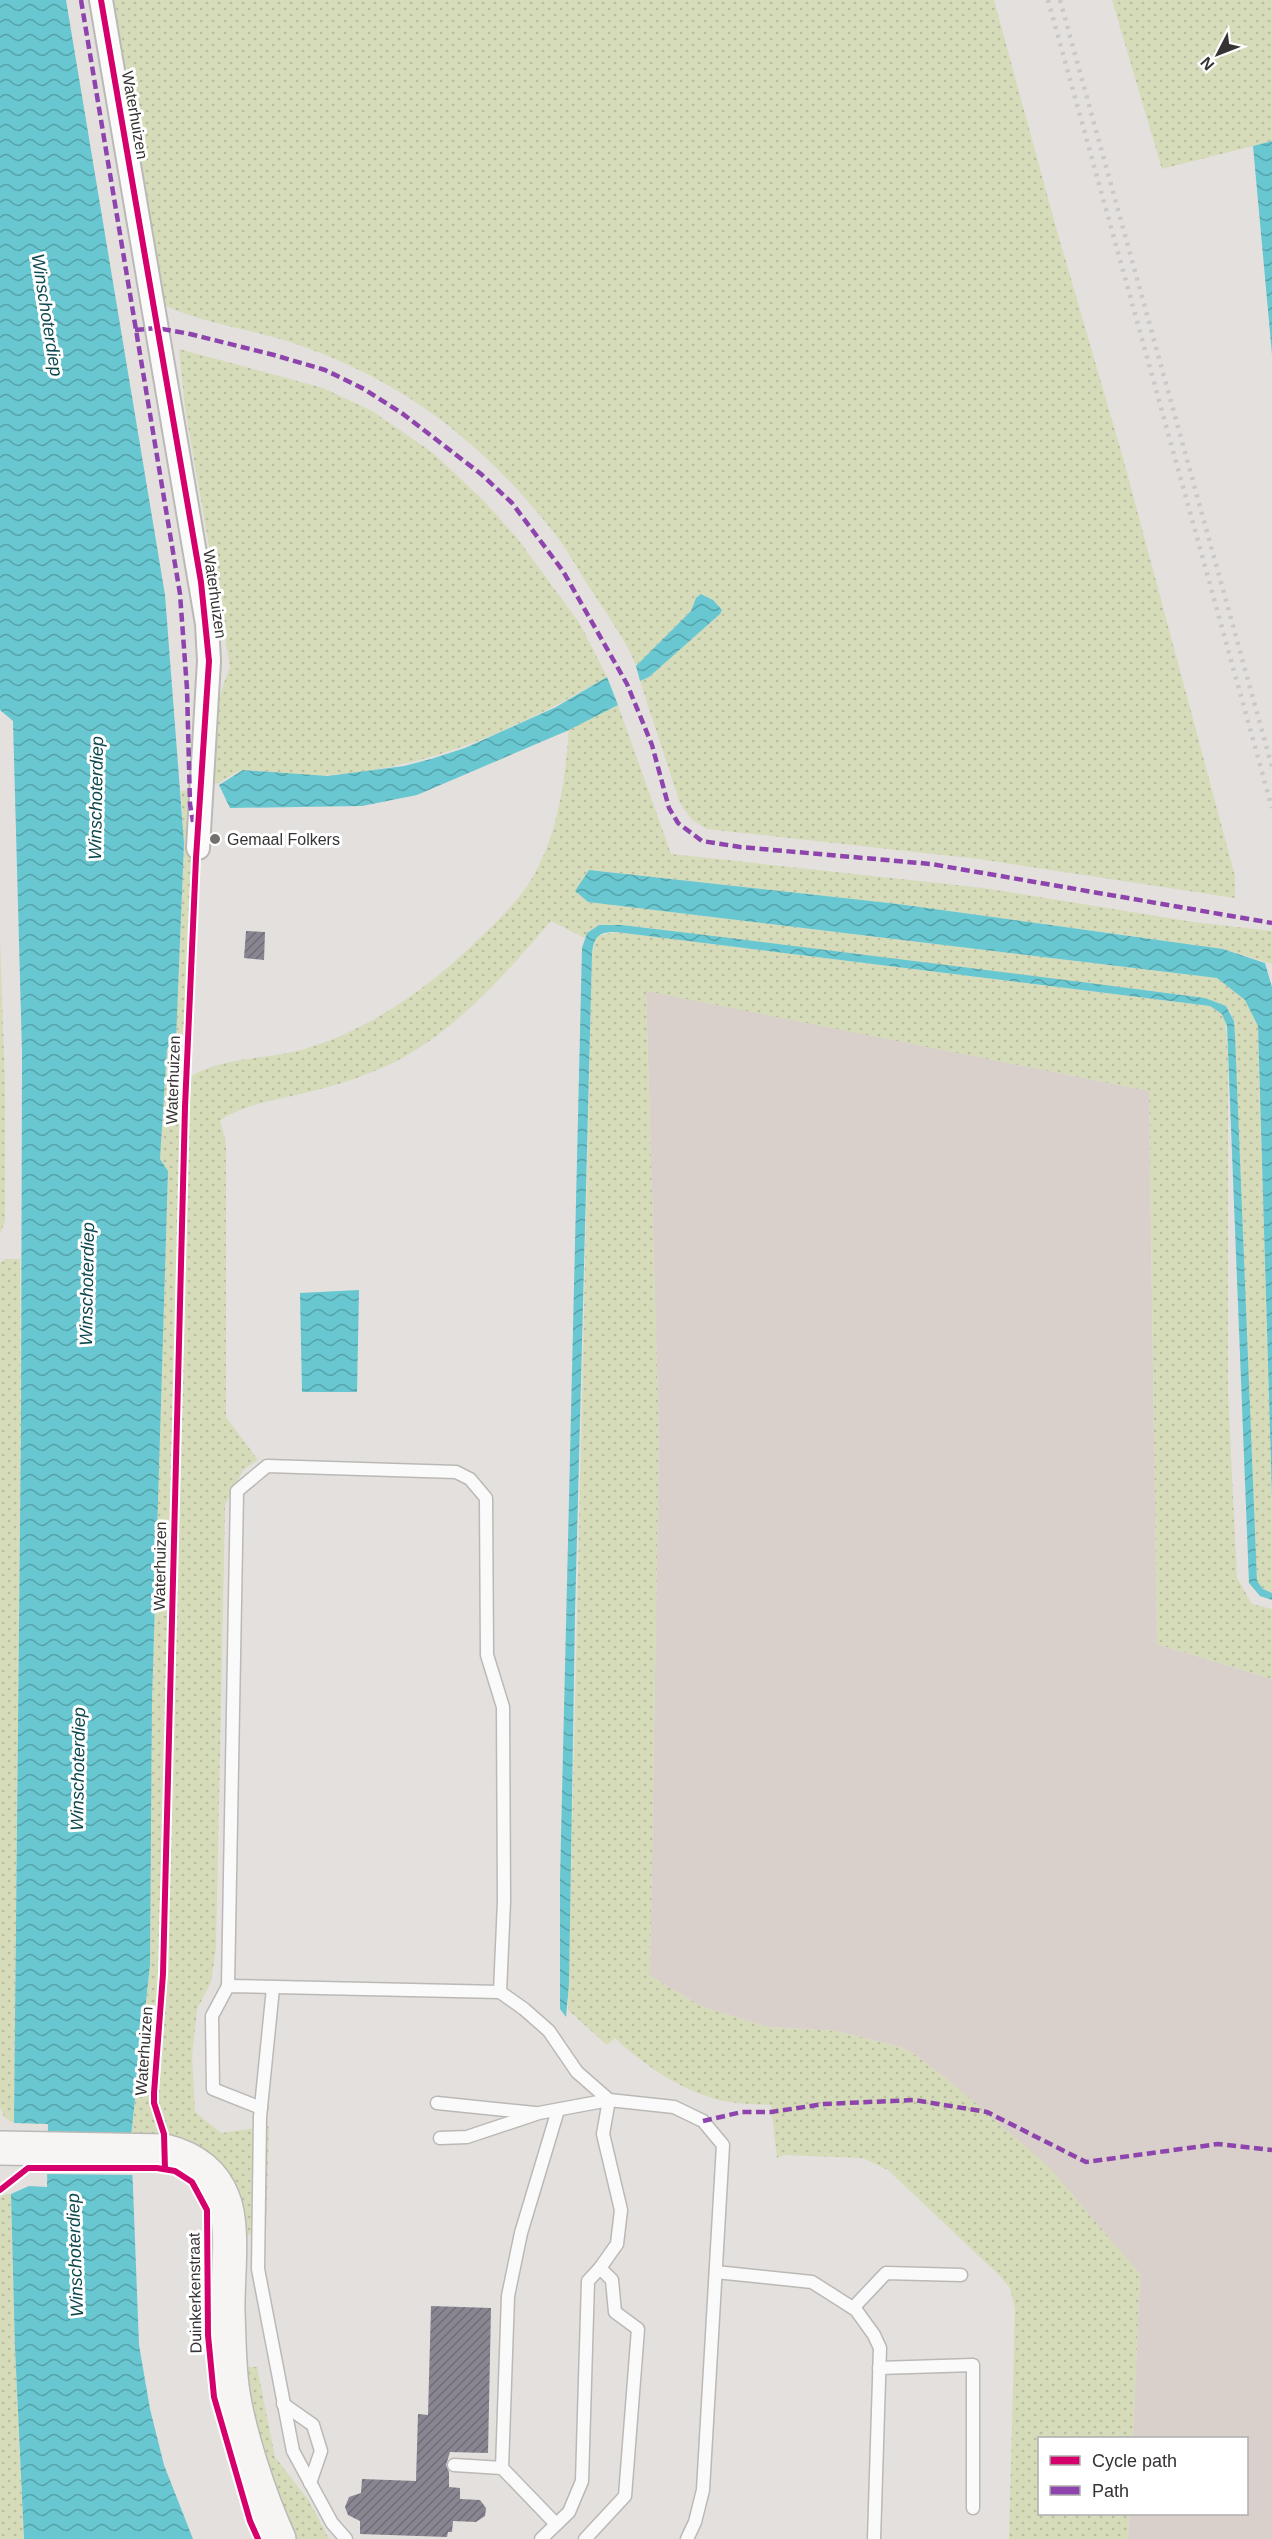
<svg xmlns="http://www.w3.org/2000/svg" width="1272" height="2539" font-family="Arial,sans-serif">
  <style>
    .built { fill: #d9d0cb }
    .grass { fill: url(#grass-dots) }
    .water { fill: url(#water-waves) }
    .pier { fill: #e3e0dd }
    .building { fill: url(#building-hatch) }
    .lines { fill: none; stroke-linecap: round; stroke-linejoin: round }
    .service-casing { stroke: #bbb9b6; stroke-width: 15 }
    .minor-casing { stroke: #bbb9b6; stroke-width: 26 }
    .secondary-casing { stroke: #bbb9b6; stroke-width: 36 }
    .service { stroke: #fbfafa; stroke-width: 12 }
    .minor { stroke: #fbfafa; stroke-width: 22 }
    .secondary { stroke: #f7f4f4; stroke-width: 33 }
    .rail { stroke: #cac9c9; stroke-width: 4.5; stroke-dasharray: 3 6; stroke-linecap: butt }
    .quiet { stroke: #8e44ad; stroke-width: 4.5; stroke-dasharray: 9 4.5; stroke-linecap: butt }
    .cycleway-casing { stroke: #fff; stroke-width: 10 }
    .cycleway { stroke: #d6006c; stroke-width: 6 }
    .poi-dot { fill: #73706e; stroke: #fff; stroke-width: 2 }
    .labels { text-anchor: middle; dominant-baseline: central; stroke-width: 6; stroke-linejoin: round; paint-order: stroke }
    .street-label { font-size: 16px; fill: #363332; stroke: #fff }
    .poi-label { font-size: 16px; fill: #363332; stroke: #fff; text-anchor: start }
    .water-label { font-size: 18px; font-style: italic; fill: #0e484f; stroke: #fff }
  </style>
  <defs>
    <pattern id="grass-dots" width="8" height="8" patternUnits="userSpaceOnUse" patternTransform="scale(1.5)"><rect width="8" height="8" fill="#d6dcba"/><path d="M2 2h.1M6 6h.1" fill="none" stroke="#b8bda0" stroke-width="1.8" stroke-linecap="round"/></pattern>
    <pattern id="water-waves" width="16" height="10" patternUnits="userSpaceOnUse" patternTransform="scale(1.5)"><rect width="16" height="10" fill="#68c7d0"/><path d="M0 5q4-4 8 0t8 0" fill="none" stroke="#56a2a9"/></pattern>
    <pattern id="building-hatch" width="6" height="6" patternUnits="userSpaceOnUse" patternTransform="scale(1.5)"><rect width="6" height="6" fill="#898591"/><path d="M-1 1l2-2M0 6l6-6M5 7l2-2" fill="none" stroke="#716d77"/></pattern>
  </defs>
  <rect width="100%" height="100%" fill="#e3e0dd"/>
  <path class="built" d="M646 990 1149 1091 1157 1644 1272 1679V2539H1128L1129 2514H1246V2438H1133L1140 2274 952 2083 914 2054 900 2047 836 2031 768 2027 703 2007 650 1976 659 1436Z"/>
  <g class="grass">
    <path d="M114 0H994L1055 224 1123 458 1235 876V898L979 859 707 829 692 820 680 803 640 681 649 677 720 614 722 610 703 594 696 598 691 611 636 666C629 644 603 609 590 588 578 570 568 551 555 534 483 442 402 379 290 342 248 328 204 324 164 305Z"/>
    <path d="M1112 0H1272V141L1162 169Z"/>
    <path d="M179 349 323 388 372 411 433 453 483 500 517 538 580 624 607 677C521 727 432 768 330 775 308 777 284 773 262 771 257 771 249 769 244 770 232 772 223 784 207 786 211 745 214 705 230 667L185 408Z"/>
    <path d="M618 705 671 854 984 888 1193 922 1272 931V964L1223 949 898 904 589 870 576 891 588 902 1217 978 1245 1000 1258 1026 1272 1498V1593L1263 1589 1257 1581 1234 1021 1230 1011 1205 998 622 925C608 925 591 923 585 938L551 921C501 979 445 1044 372 1072 355 1079 337 1085 320 1089 286 1099 250 1101 220 1120L226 1143V1417L258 1460 243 1470 225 1505 216 1948 211 1982 197 2009 192 2057 195 2112 221 2133 269 2126 266 2230 244 2236C240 2218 238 2198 231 2181 214 2137 170 2137 131 2136L150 1965 152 1701 168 1171 160 1159 167 1048 176 1039 184 843 181 791 194 789 189 1031 174 1072 176 1087C216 1054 259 1062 305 1049 374 1028 434 984 484 934 505 914 525 894 538 867 560 824 565 777 569 730Z"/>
    <path d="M616 932 1210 1006 1222 1014 1225 1018 1228 1056V1394L1237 1578 1252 1604 1272 1609V1679L1157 1644 1149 1091 646 991 659 1436 650 1976 703 2007 768 2027 836 2031 899 2047 914 2054 952 2083 1047 2165 1140 2274 1133 2438H1040V2514H1129L1128 2539H1009L1015 2309 1010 2288 999 2275 888 2170 863 2158 783 2155 777 2158 771 2105C757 2104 742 2104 729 2102 686 2094 646 2067 615 2038L607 2045 568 2010 592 956 596 936Z"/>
    <path d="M0 937 5 1086V1221L0 1234Z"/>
    <path d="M5 1259H20L21 1427 14 2123 4 2117 0 2107V1263Z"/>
    <path d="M6 2194H11L15 2348 24 2539H0V2197Z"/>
    <path d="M246 2367H257L275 2457 309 2501 329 2539H296C273 2483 254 2427 246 2367Z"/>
  </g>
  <g class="water">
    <path d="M0 0H66L165 595 184 843 176 1040 167 1049 160 1159 168 1171 152 1701 150 1965 131 2136 139 2345 150 2409 164 2465 193 2539H24L15 2348 11 2194 29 2186 47 2187 48 2124 14 2123 21 1427 22 1053 13 721 0 710Z"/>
    <path d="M1272 141V354L1253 146Z"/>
    <path d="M701 594 713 600 722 610 720 614 649 677 640 681 636 666 691 611 696 598Z"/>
    <path d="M607 677 618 705 569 730 417 795 362 806 230 808 219 785 243 770 328 776 404 766 431 759 465 748 556 707Z"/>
    <path d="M589 870 898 904 1223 949 1265 963 1272 987V1498L1258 1026 1245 1000 1217 978 588 902 575 891Z"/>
    <path d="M599 925H622L738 939 1097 984 1205 998 1226 1006 1234 1021 1235 1036 1257 1581 1263 1589 1272 1593V1600L1260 1596 1249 1583 1227 1026 1222 1014 1210 1006 616 932C597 931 593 939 592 956L575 1613 569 1984 566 2017 560 2009V1880L582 948 587 933Z"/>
    <path d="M359 1290 357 1392H302L300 1293Z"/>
  </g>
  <path class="pier" d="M47 2136 134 2137 135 2175 47 2174Z"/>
  <g class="building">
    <path d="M246 931 265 932 264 960 244 958Z"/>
    <path d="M431 2306 491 2308 488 2453 450 2452 446 2465 449 2472V2487L460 2488V2499L480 2500 486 2508 485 2516 476 2522 453 2521 452 2532H448L447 2537 360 2534V2521L348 2515 345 2507 349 2497 361 2493 362 2479 416 2481 418 2414 428 2415Z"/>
  </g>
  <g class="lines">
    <defs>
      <g id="service">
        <path d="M228 1986 237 1491 267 1466 456 1472 470 1479 486 1498 487 1655 503 1707 504 1901 500 1992"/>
        <path d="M273 1988 260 2117 258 2269 293 2451 332 2523 346 2539"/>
        <path d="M437 2103 535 2113"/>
        <path d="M261 2108 213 2089 212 2016 228 1986 500 1992 524 2009 549 2031 577 2072 609 2100 603 2134 621 2210 617 2244 600 2268"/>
        <path d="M440 2138 467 2137 539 2113 609 2100 674 2107 703 2121 723 2145 703 2490 695 2522 687 2539"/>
        <path d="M716 2272 812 2282 856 2310 874 2335 880 2348 874 2539"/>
        <path d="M853 2308 886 2273 961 2275"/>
        <path d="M879 2368 973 2365V2508"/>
        <path d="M283 2404 313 2425 321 2451 310 2483"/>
        <path d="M454 2465 502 2468 556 2524"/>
        <path d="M502 2468 508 2296 521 2233 558 2110"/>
        <path d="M541 2539 569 2512 582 2481 588 2281 600 2268 612 2280 615 2312 638 2329 625 2496 585 2539"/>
      </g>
      <path id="minor" d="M101 0 207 624 209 661 198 848"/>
      <path id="secondary" d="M0 2148 165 2151C192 2158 213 2172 223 2198 235 2226 227 2281 228 2312 229 2336 229 2362 232 2386 238 2431 260 2497 279 2539"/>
    </defs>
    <use href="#service" class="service-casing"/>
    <use href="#minor" class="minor-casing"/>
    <use href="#secondary" class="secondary-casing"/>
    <use href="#service" class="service"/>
    <use href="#minor" class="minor"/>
    <use href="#secondary" class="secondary"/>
    <g class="rail">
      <path d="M1048 0 1272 808"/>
      <path d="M1060 0 1272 767"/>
    </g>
    <g class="quiet">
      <path d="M81 0 180 594 187 689 190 804 193 822"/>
      <path d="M135 330 157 328 190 334 274 355 325 370 364 389 403 414 481 474 512 503 563 571 627 684 652 745 669 808 678 823 702 841 740 847 931 864 1272 923"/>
      <path d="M703 2121 742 2112H771L824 2104 914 2100 987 2112 1086 2162 1218 2144 1272 2150"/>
    </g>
    <defs>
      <g id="cycleway">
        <path d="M101 0 201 582 209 661 196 858 185 1107 163 1974 154 2093V2103L164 2134 165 2169"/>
        <path d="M0 2190 28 2168H157L175 2171 192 2182 207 2210 208 2335 214 2397 250 2521 258 2539"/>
      </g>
    </defs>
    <use href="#cycleway" class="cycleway-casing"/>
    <use href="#cycleway" class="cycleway"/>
  </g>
  <circle class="poi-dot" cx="215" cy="839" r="6"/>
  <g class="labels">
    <g class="street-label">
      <text transform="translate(135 115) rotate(80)">Waterhuizen</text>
      <text transform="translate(215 594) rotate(82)">Waterhuizen</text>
      <text transform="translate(173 1080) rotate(-88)">Waterhuizen</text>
      <text transform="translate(160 1566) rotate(-89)">Waterhuizen</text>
      <text transform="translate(144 2051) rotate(-86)">Waterhuizen</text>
      <text transform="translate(195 2293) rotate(-91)">Duinkerkenstraat</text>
    </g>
    <g class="poi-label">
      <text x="227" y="839">Gemaal Folkers</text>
    </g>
    <g class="water-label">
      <text transform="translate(47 315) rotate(81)">Winschoterdiep</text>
      <text transform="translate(96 798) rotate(-89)">Winschoterdiep</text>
      <text transform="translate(87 1284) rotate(-89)">Winschoterdiep</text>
      <text transform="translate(78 1769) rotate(-89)">Winschoterdiep</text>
      <text transform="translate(75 2255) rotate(-92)">Winschoterdiep</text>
    </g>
  </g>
  <rect x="1038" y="2437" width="210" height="78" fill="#ffffff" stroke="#afadad" stroke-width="1.5"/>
  <rect x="1050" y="2456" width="30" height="9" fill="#d6006c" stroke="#afadad" stroke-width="1.5"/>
  <text x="1092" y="2467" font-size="18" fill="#363332">Cycle path</text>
  <rect x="1050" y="2486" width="30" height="9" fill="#8e44ad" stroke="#afadad" stroke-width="1.5"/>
  <text x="1092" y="2497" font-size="18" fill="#363332">Path</text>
  <g transform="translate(1218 54) rotate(228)" stroke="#ffffff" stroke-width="4.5" paint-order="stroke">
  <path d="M0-4.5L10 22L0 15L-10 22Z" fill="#363332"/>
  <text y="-9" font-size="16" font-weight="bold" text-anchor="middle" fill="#363332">N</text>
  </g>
</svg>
